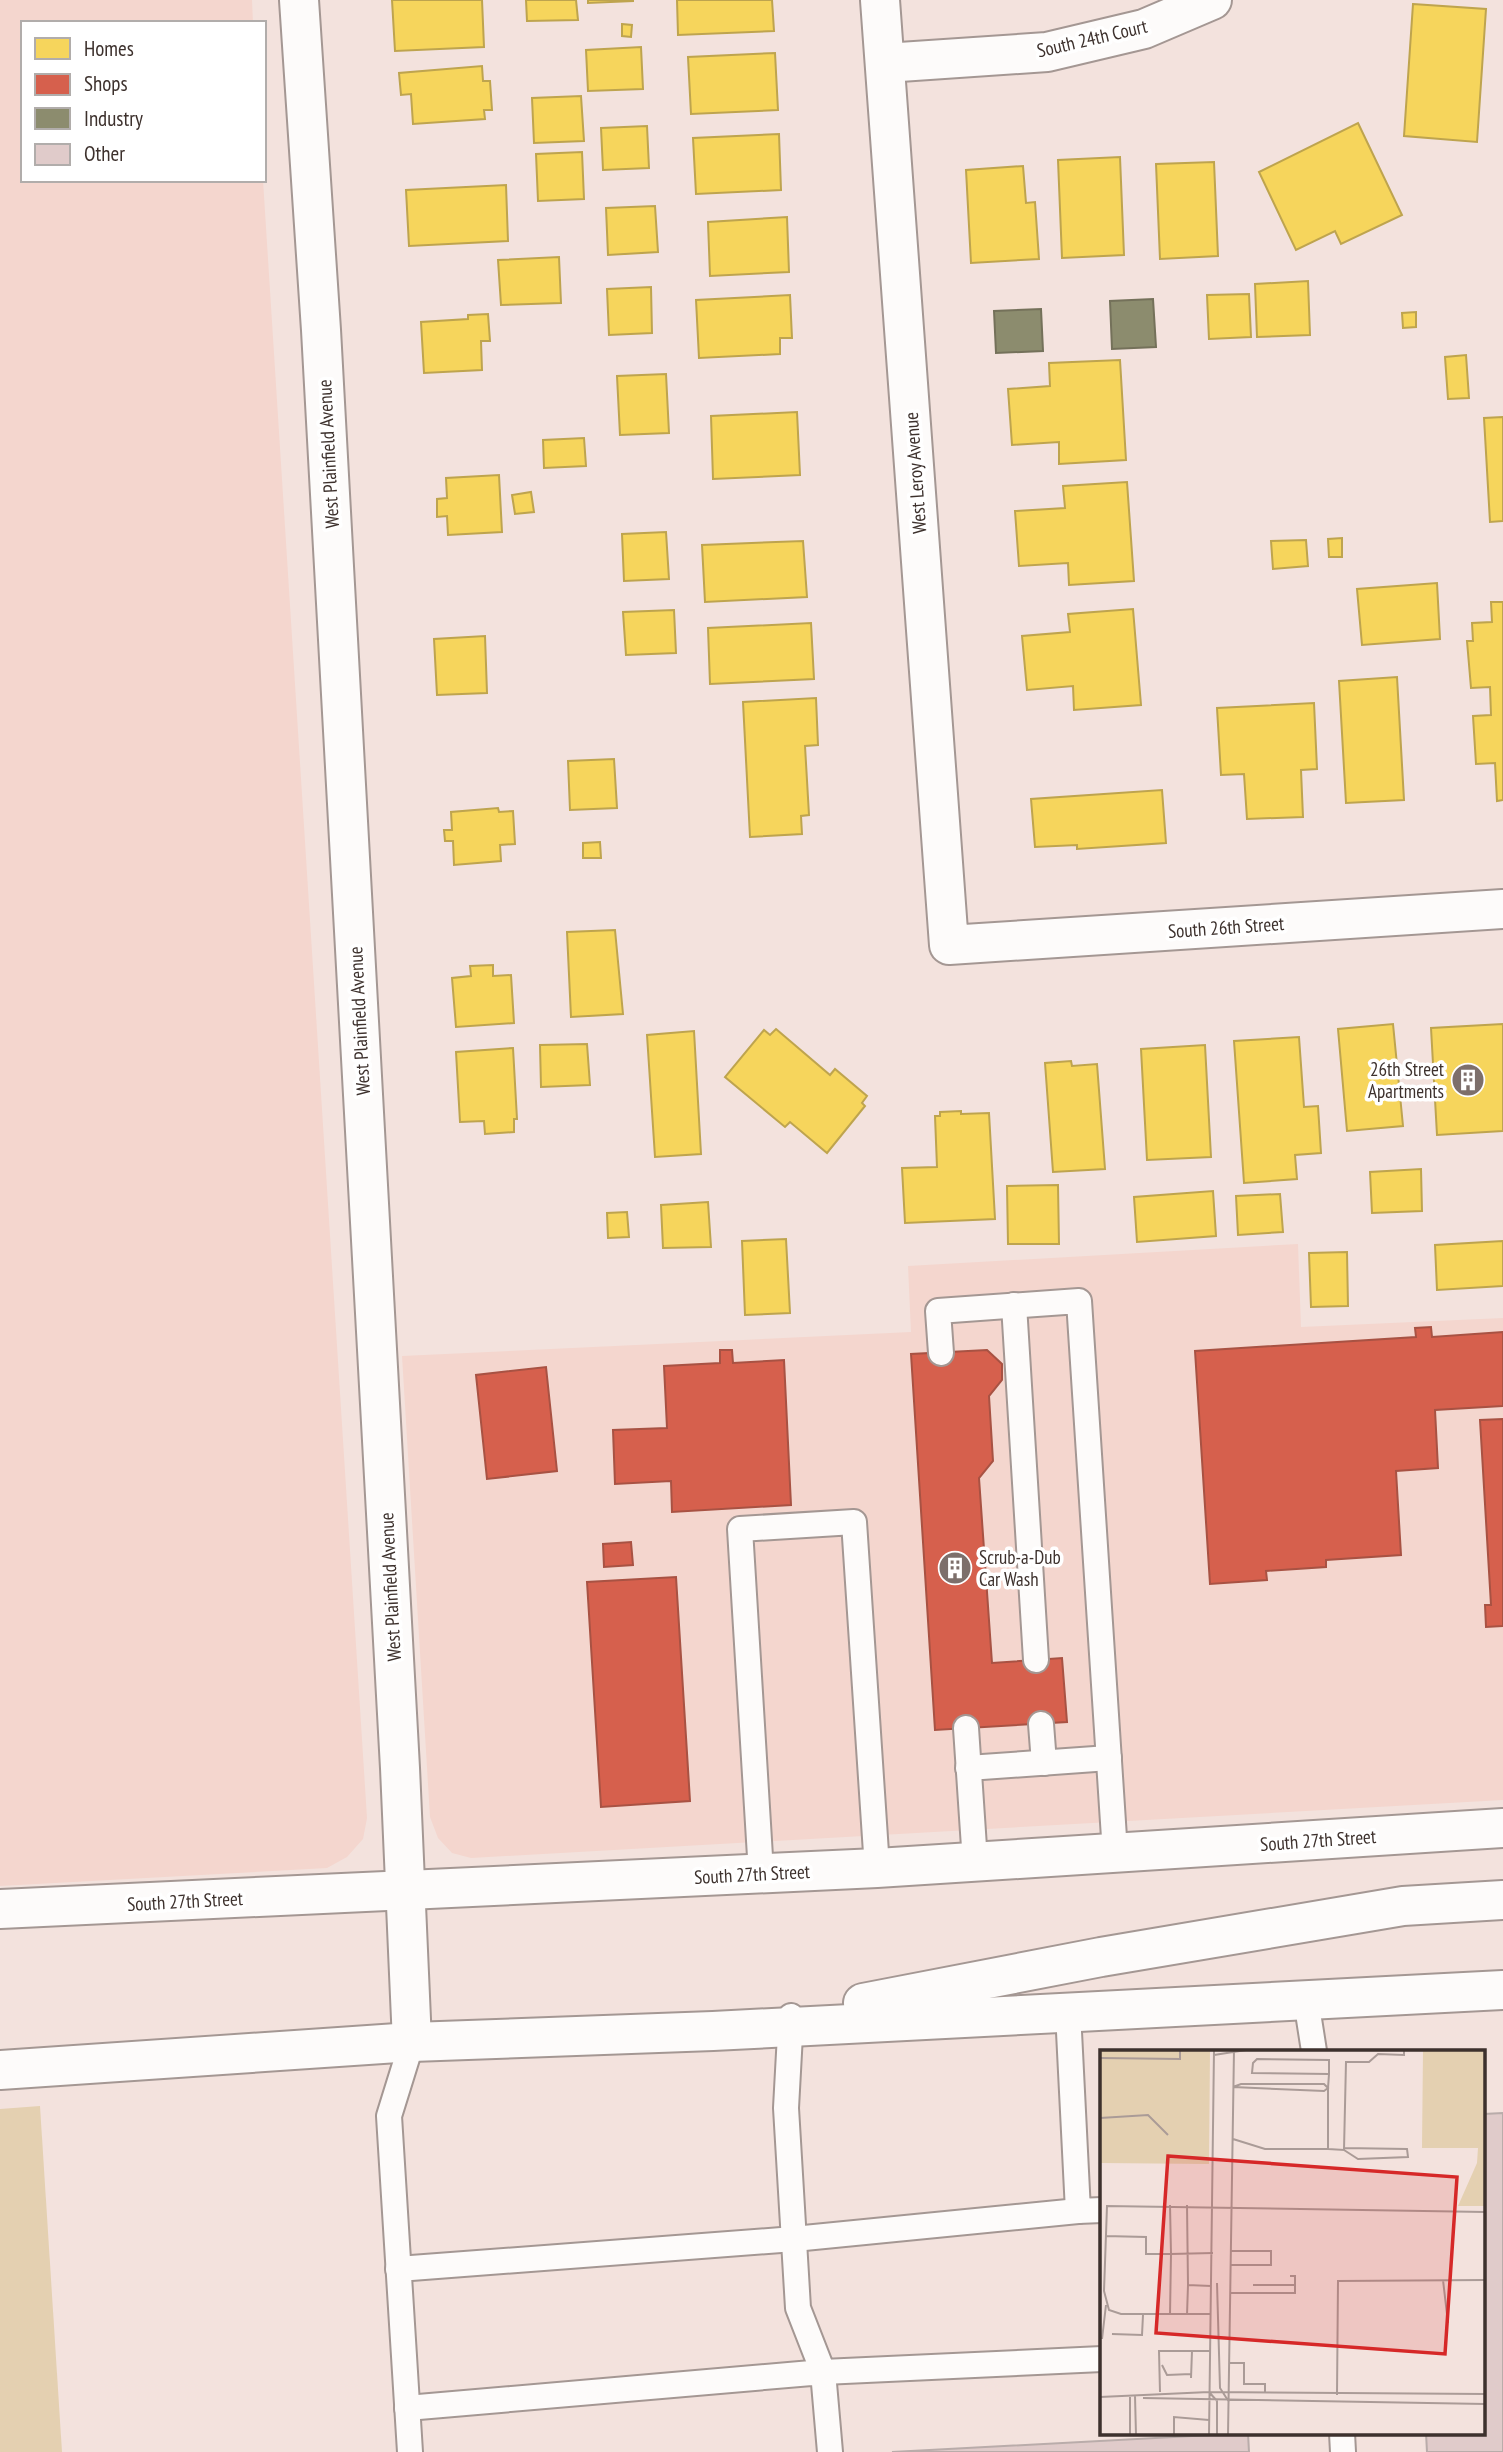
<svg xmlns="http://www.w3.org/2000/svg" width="1503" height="2452" font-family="'PT Sans Narrow',sans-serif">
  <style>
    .built { fill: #f4d6ce }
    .green { fill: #e4d0b1 }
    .homes { fill: #f6d55c; stroke: #bea44e; stroke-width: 2 }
    .shops { fill: #d6604d; stroke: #a85243; stroke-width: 2 }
    .industry { fill: #8c8c6e; stroke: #74715a; stroke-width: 2 }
    .building { fill: #e0cbca; stroke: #b9acaa; stroke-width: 2 }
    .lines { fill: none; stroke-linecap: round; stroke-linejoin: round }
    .service-casing { stroke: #a49793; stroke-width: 28 }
    .minor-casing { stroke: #a49793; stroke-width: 42 }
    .primary-casing { stroke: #a49793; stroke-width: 42 }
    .service { stroke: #fdfbfa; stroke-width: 24 }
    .minor { stroke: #fdfbfa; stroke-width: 38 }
    .primary { stroke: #fdfbfa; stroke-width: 38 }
    .labels { text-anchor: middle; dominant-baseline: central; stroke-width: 7; stroke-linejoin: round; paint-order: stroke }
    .street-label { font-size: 19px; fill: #3d312d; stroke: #fff }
    .poi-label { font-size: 19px; fill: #3d312d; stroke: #fff; text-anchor: end }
    .inset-road { fill: none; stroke: #aa9b97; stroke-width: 2 }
    .view { fill: #d62828; fill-opacity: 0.15; stroke: #d62828; stroke-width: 3.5 }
    .inset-edge { fill: none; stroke: #3d312d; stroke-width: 3.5 }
  </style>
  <rect width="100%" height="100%" fill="#f3e2dd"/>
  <g class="built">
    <path d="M0 0H252L253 23H23V180H263L367 1818 363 1839 347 1857 327 1868 0 1886Z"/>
    <path d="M1298 1244 1301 1327 1503 1318V1800L471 1858 452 1853 438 1838 430 1817 402 1356 911 1332 908 1266Z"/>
  </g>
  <path class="green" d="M40 2106 62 2452H0V2109Z"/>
  <g class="homes">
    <path d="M392 0H482L484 47 395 51Z"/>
    <path d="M526 0H576L578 20 527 21Z"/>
    <path d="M588 0H633V1L588 3Z"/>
    <path d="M677 0H772L774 31 678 35Z"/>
    <path d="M1413 4 1486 9 1477 142 1404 136Z"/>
    <path d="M622 24 632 25 631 37 622 36Z"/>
    <path d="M641 47 643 89 588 91 586 50Z"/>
    <path d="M775 53 778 110 691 114 688 57Z"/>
    <path d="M482 66 483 81H490L492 110H484L485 119 413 124 411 94 401 95 399 73Z"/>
    <path d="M581 96 584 141 534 143 532 98Z"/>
    <path d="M1358 123 1402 215 1341 244 1335 231 1296 250 1259 172Z"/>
    <path d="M647 126 649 168 603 170 601 128Z"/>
    <path d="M779 134 781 190 696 194 693 138Z"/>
    <path d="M582 152 584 199 538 201 536 154Z"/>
    <path d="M1120 157 1124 255 1062 258 1058 160Z"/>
    <path d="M1214 162 1218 256 1160 259 1156 164Z"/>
    <path d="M1023 166 1026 203 1035 202 1039 259 971 263 966 170Z"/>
    <path d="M506 185 508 241 409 246 406 190Z"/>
    <path d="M655 206 658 252 608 255 606 208Z"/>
    <path d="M787 217 789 272 710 276 708 222Z"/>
    <path d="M559 257 561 303 501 305 498 260Z"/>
    <path d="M1308 281 1310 335 1257 337 1255 284Z"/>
    <path d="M651 287 652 333 609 335 607 289Z"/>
    <path d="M1249 294 1251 337 1209 339 1207 295Z"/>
    <path d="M790 295 792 338H780V354L699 358 696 300Z"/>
    <path d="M1416 312V327L1403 328 1402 313Z"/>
    <path d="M488 314 490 341H481L482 370 424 373 421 322 468 319V315Z"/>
    <path d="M1466 355 1469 398 1448 399 1445 357Z"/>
    <path d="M1120 360 1126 460 1059 464V442L1012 445 1008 389 1050 386 1049 363Z"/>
    <path d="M666 374 669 433 620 435 617 376Z"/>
    <path d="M797 412 800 475 713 479 711 416Z"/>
    <path d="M1503 417V521L1490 522 1484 418Z"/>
    <path d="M584 438 586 466 544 468 543 440Z"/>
    <path d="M499 475 502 532 448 535 447 516 437 517V499L447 498 446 478Z"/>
    <path d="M1127 482 1134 581 1069 585 1068 563 1019 566 1015 511 1065 508 1063 486Z"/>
    <path d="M531 492 534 512 515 514 512 495Z"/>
    <path d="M666 532 669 579 624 581 622 534Z"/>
    <path d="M1342 538V557H1329L1328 539Z"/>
    <path d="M1306 540 1308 566 1273 569 1271 541Z"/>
    <path d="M803 541 807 597 705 602 702 545Z"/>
    <path d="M1437 583 1440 639 1362 645 1357 589Z"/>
    <path d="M1491 602H1503V800L1497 801 1495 763 1476 764 1473 716 1491 715 1490 687 1471 688 1467 641H1473L1472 623 1492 622Z"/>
    <path d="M1133 609 1141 705 1074 710 1073 686 1027 690 1022 636 1070 632 1068 614Z"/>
    <path d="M674 610 676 653 626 655 623 612Z"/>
    <path d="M811 623 814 679 710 684 708 628Z"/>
    <path d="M485 636 487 693 437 695 434 639Z"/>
    <path d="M1397 677 1404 800 1346 803 1339 681Z"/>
    <path d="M816 698 818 745 805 746 809 815 801 816 802 834 750 837 743 702Z"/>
    <path d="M1314 703 1317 769 1301 770 1303 817 1247 819 1244 774 1221 775 1217 708Z"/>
    <path d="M614 759 617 808 570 810 568 761Z"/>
    <path d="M1162 790 1166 843 1077 849V845L1035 847 1031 799Z"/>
    <path d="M498 808 499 812 513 811 515 844 500 845 501 861 454 865 453 841H445L444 830H452L451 812Z"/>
    <path d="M600 842 601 858H583V843Z"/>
    <path d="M615 930 623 1014 571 1017 567 932Z"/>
    <path d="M493 965V976L511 975 514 1023 456 1027 452 978 471 976 470 966Z"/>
    <path d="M1393 1024 1403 1126 1347 1131 1338 1029Z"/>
    <path d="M1503 1024V1131L1437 1135 1431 1028Z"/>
    <path d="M776 1029 830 1075 835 1069 867 1096 862 1103 865 1106 827 1153 790 1122 785 1127 725 1077 764 1030 770 1035Z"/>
    <path d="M694 1031 701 1154 655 1157 647 1035Z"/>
    <path d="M1299 1037 1304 1107 1318 1106 1321 1153 1295 1155 1297 1179 1244 1183 1234 1041Z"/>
    <path d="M587 1044 590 1085 541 1087 540 1045Z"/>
    <path d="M1205 1045 1211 1157 1147 1160 1141 1049Z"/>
    <path d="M513 1048 517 1119H514V1132L485 1134 484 1121 460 1122 456 1052Z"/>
    <path d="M1071 1061 1072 1066 1097 1064 1105 1169 1053 1172 1045 1063Z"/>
    <path d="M961 1111V1114L989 1113 995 1219 905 1223 902 1168 937 1167 935 1116H940V1112Z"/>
    <path d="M1421 1169 1422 1211 1372 1213 1370 1172Z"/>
    <path d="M1058 1185 1059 1244H1008L1007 1186Z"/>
    <path d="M1213 1191 1216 1236 1137 1242 1134 1197Z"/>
    <path d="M1280 1194 1283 1232 1238 1235 1236 1196Z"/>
    <path d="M708 1202 711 1247 663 1248 661 1205Z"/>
    <path d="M627 1212 629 1237 608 1238 607 1213Z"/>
    <path d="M786 1239 790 1313 745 1315 742 1241Z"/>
    <path d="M1503 1241V1286L1437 1290 1435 1245Z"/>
    <path d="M1347 1252 1348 1306 1311 1307 1309 1253Z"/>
  </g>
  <g class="shops">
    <path d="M1431 1327 1432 1337 1503 1332V1406L1435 1410 1438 1468 1396 1471 1401 1555 1326 1560V1567L1266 1571 1267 1580 1210 1584 1195 1351 1416 1337 1415 1328Z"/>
    <path d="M720 1350H732L733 1363 784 1360 791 1505 672 1512 671 1481 615 1484 613 1430 667 1428 664 1366 720 1363Z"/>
    <path d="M987 1350 1002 1364V1380L989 1396 993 1461 979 1478 992 1663 1062 1658 1067 1722 935 1730 911 1354Z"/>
    <path d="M546 1367 557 1471 487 1479 476 1375Z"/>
    <path d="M1503 1419V1626L1486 1627 1485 1605H1491L1480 1420Z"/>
    <path d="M631 1542 633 1565 604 1567 603 1544Z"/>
    <path d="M676 1577 690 1801 601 1807 587 1582Z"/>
  </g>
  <g class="industry">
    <path d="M1153 299 1156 347 1112 349 1110 301Z"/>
    <path d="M1041 309 1043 351 996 353 994 311Z"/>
  </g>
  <g class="building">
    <path d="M1503 2113V2452H1427L1426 2433H1484V2114Z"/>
    <path d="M1248 2433 1249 2452H892Z"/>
  </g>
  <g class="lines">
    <defs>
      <g id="service">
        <path d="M1014 1305 1036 1660"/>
        <path d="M941 1353 938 1311 1079 1301 1115 1853"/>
        <path d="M1041 1724 1044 1763"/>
        <path d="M966 1728 975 1862"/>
        <path d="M968 1768 1109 1758"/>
        <path d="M761 1873 740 1529 854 1522 877 1868"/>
        <path d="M1306 2000 1314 2051"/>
        <path d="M1068 2012 1078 2211 1102 2210"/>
        <path d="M791 2016 786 2108 798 2308 823 2372 1102 2359"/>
        <path d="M398 2269 794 2239 1078 2211"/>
        <path d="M407 2408 823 2372 830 2452"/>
        <path d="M1342 2433 1343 2452"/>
        <path d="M410 2452 389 2116 412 2042"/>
      </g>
      <g id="minor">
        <path d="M299 0 321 330 400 1768 412 2042"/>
        <path d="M880 0 949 945 1503 909"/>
        <path d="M885 63 1047 52 1144 29 1212 0"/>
      </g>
      <g id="primary">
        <path d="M0 1909 877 1868 1503 1828"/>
        <path d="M863 2003 1101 1957 1403 1906 1503 1900"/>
        <path d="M0 2070 412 2042 713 2031 1503 1990"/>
      </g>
    </defs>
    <use href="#service" class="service-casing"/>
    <use href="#minor" class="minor-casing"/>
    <use href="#primary" class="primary-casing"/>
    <use href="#service" class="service"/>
    <use href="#minor" class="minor"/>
    <use href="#primary" class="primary"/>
  </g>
  <defs>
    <symbol id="building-disc" viewBox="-11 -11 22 22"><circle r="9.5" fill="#7d6f6b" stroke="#fff"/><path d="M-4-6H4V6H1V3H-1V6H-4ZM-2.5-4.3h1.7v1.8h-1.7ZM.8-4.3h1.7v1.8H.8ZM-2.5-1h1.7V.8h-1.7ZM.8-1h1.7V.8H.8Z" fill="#fff"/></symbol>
  </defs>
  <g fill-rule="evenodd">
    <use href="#building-disc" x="1449" y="1061" width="38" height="38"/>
    <use href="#building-disc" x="936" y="1549" width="38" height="38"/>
  </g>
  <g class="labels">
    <g class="street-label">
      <text transform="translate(1092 38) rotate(-13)">South 24th Court</text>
      <text transform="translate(328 454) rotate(-93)">West Plainfield Avenue</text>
      <text transform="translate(915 473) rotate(-94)">West Leroy Avenue</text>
      <text transform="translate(1226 927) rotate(-4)">South 26th Street</text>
      <text transform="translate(359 1021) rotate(-93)">West Plainfield Avenue</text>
      <text transform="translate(390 1587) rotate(-93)">West Plainfield Avenue</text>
      <text transform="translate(1318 1840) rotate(-4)">South 27th Street</text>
      <text transform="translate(752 1874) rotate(-3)">South 27th Street</text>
      <text transform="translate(185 1901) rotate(-3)">South 27th Street</text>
    </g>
    <g class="poi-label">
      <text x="1444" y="1069">26th Street<tspan x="1444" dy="22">Apartments</tspan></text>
      <text x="979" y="1557" text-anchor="start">Scrub-a-Dub<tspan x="979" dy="22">Car Wash</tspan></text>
    </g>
  </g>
  <g transform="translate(1100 2050)">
    <rect width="385" height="385" fill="#f3e2dd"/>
    <path d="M0 0H110L109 114 0 113ZM323 0H385V156H358L377 113 378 98H322Z" fill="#e4d0b1"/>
    <path class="inset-road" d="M114 5 146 0M0 8 80 9V0M141 34H224L228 38 224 41 133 37ZM0 68 48 65 68 85M133 89 165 99H228V38L229 24V10L157 9 153 13 152 23 229 24M244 98 307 99 308 107 258 109 244 100M228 99 244 100 246 12H269L278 4 304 5V0M87 155 88 235M5 186 46 187V204H71L70 155M130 215H171V201H130M343 230 348 273M117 233 120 338 129 352M153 235H195M130 243H195V226H190M111 264H21L9 260 4 241 7 156 385 162M70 265 71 204 113 203M87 265 88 235 111 236M12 284 42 285 43 265M2 289 6 255M129 313H144V334H165V343M62 315 67 325 91 324M91 328 92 301M60 342 59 301H110M109 342 117 351V385M237 345 238 231 385 230M35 346 36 385M0 347 109 342 385 344M30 347V385M43 348 385 354M74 385V367L109 370M109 385 114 0M128 385 134 0"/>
    <path class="view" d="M68 106 357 127 345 304 56 283Z"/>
    <rect width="385" height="385" class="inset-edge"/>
  </g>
  <rect x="21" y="21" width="245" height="161" fill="#ffffff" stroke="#b1adab" stroke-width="2"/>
  <rect x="35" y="38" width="35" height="21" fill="#f6d55c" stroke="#b1adab" stroke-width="2"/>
  <text x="84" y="56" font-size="21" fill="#3d312d">Homes</text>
  <rect x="35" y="74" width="35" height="21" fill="#d6604d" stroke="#b1adab" stroke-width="2"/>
  <text x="84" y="91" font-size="21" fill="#3d312d">Shops</text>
  <rect x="35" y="108" width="35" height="21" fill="#8c8c6e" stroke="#b1adab" stroke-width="2"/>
  <text x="84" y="126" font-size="21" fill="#3d312d">Industry</text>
  <rect x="35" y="144" width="35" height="21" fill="#e0cbca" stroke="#b1adab" stroke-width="2"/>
  <text x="84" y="161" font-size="21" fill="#3d312d">Other</text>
</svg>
